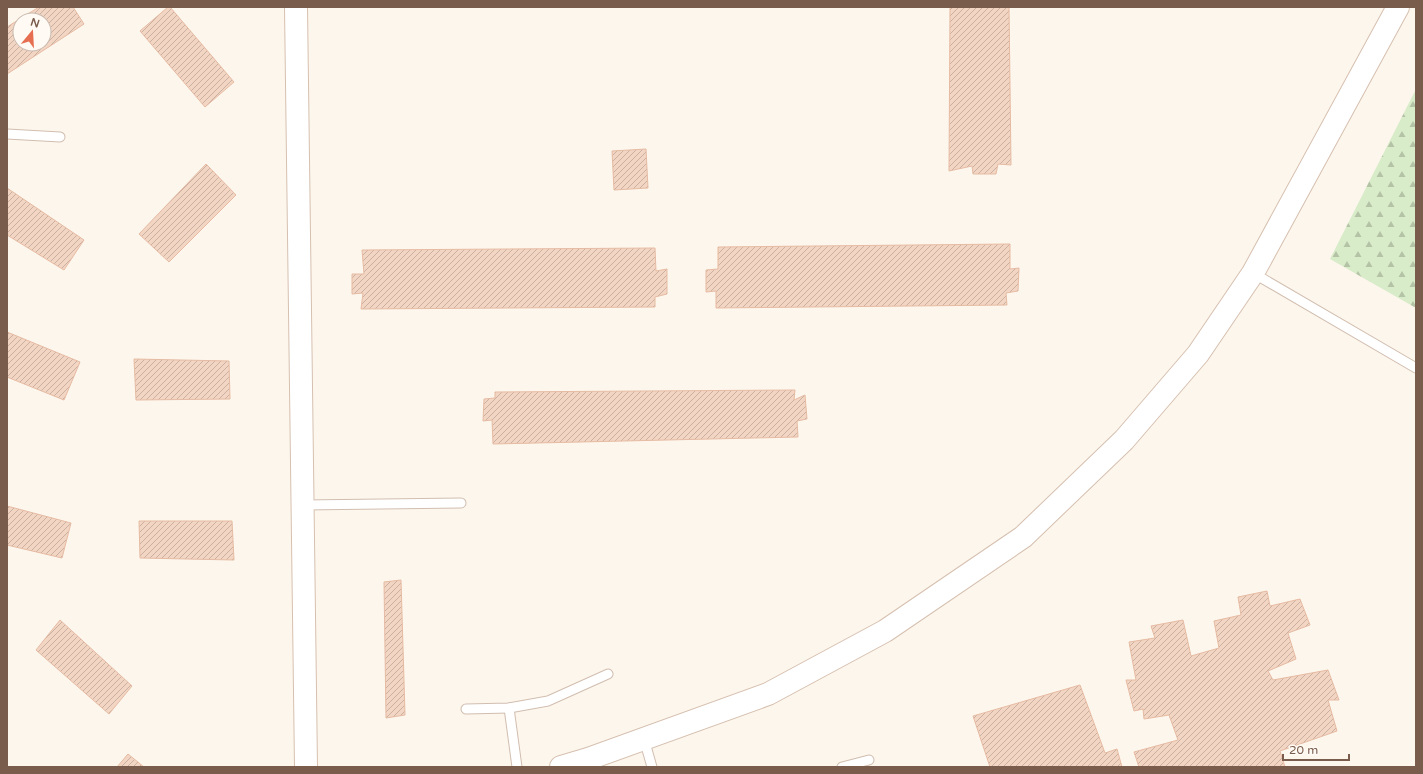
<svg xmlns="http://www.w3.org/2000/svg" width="1423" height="774" font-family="'Varela Round',sans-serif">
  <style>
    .forest { fill: url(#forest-firs) }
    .building { fill: url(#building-hatch); stroke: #e6bba3; fill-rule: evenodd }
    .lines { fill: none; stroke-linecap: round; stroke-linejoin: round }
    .lane-casing { stroke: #d1beb0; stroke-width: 11 }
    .secondary-casing { stroke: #d6c0b0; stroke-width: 24 }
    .lane { stroke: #fff; stroke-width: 9 }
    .secondary { stroke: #fff; stroke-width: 22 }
  </style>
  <defs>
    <pattern id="forest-firs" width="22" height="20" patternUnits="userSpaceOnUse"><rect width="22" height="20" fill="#d8ecc9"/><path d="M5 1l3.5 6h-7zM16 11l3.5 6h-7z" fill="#b4c2a5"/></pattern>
    <pattern id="building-hatch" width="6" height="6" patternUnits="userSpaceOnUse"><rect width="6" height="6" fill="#f3d5c3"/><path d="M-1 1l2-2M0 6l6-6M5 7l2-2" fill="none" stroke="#cab0a1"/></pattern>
  </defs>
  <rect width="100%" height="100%" fill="#fdf6ec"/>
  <path class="forest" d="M1416 89V308L1330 259Z"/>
  <g class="building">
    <path d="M39 7H73L84 24 7 74V27ZM20 20H44V44H20Z"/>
    <path d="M168 7H170L234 82 205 107 140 31Z"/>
    <path d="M950 7H1009L1011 165 998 164 996 174H973L972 166 949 171Z"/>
    <path d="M646 149 648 188 614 190 612 151Z"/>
    <path d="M206 164 236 195 169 262 139 234Z"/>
    <path d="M7 188 84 240 64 270 7 235Z"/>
    <path d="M1010 244V269L1019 268 1018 291 1006 293 1007 305 716 308V291L706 292V270L718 269V247Z"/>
    <path d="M655 248 656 271 667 269V294L655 297V307L361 309 363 293 352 294V274H364L362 250Z"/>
    <path d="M7 332 80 362 64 400 7 377Z"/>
    <path d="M134 359 229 361 230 399 136 400Z"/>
    <path d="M795 390 794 400 805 395 807 419 797 421 798 437 493 444 492 420 483 421 484 399 495 398V392Z"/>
    <path d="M7 506 71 523 62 558 7 545Z"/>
    <path d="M139 521H232L234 560 140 558Z"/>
    <path d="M401 580 405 715 386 718 384 582Z"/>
    <path d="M1267 591 1270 606 1300 599 1310 625 1288 633 1296 659 1268 671 1273 680 1328 670 1339 700H1328L1337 731 1280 751 1285 767H1139L1134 752 1178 740 1169 715 1144 719 1143 709 1134 711 1126 680H1136L1129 642 1155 638 1151 626 1183 620 1191 656 1219 648 1214 621 1241 615 1238 597Z"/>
    <path d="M60 620 132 686 109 714 36 650Z"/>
    <path d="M1080 685 1105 753 1117 749 1122 767H990L973 716Z"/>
    <path d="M128 754 144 767H117Z"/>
  </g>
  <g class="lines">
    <defs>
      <g id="lane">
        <path d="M7 134 60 137"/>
        <path d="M1253 273 1416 368"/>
        <path d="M303 505 461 503"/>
        <path d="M509 708 517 767"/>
        <path d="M466 709 509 708 548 701 608 674"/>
        <path d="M644 739 652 767"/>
        <path d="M842 767 869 760"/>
      </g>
      <g id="secondary">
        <path d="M296 7 306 767"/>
        <path d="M561 767 588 759 768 694 885 631 1023 537 1124 440 1198 354 1253 273 1398 7"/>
      </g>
    </defs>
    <use href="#lane" class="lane-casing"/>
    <use href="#secondary" class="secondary-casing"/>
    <use href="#lane" class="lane"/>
    <use href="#secondary" class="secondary"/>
  </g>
  <rect width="1423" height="774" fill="none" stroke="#7a5c4d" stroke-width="16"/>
  <g transform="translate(32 32) rotate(18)"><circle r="19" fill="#fffaf3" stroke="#cabbb1"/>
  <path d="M0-3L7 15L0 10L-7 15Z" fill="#e76f51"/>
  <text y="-6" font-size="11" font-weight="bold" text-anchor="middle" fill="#7a5c4d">N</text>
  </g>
  <path d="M1283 754v6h66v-6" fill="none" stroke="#7a5c4d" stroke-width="2"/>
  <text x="1289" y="754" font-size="12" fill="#7a5c4d" stroke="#fffaf3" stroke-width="3" paint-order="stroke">20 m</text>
</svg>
